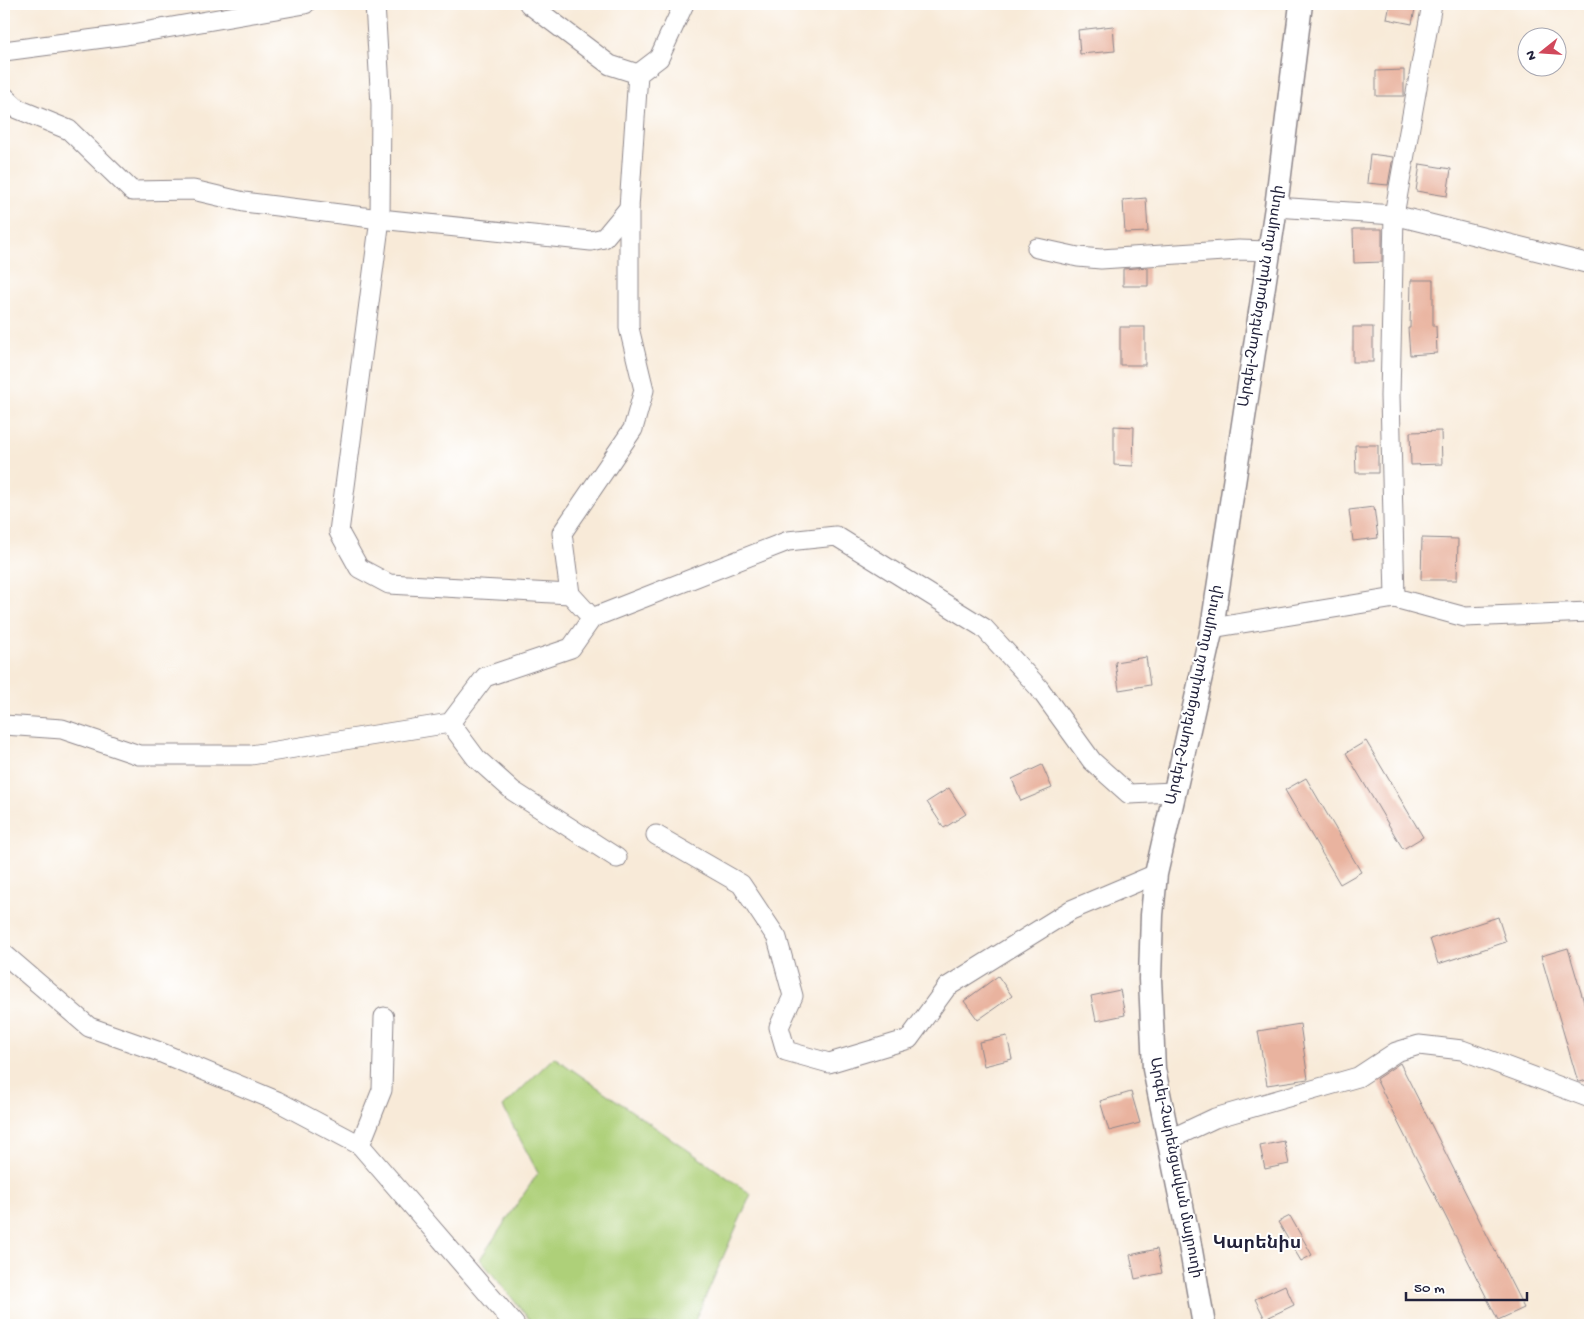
<svg xmlns="http://www.w3.org/2000/svg" width="1594" height="1329" font-family="'Gochi Hand','Noto Sans Armenian',sans-serif">
  <style>
    .green { fill: #aed079; stroke: #68795a }
    .building { fill: #e9b39f }
    .lines { fill: none; stroke-linecap: round; stroke-linejoin: round }
    .minor-casing { stroke: #8d868a; stroke-width: 21 }
    .major-casing { stroke: #8d868a; stroke-width: 25 }
    .minor { stroke: #fff; stroke-width: 19 }
    .major { stroke: #fff; stroke-width: 22 }
    .labels { text-anchor: middle; dominant-baseline: central; stroke-width: 4; stroke-linejoin: round; paint-order: stroke }
    .street-label { font-size: 15px; fill: #22223b; stroke: #fff }
    .quarter-label { font-size: 18px; font-weight: bold; fill: #22223b; stroke: #fff }
  </style>
  <rect width="100%" height="100%" fill="#fff"/>
  <filter id="ink" filterUnits="userSpaceOnUse"><feTurbulence type="fractalNoise" baseFrequency=".02" numOctaves="2"/><feDisplacementMap in="SourceGraphic" scale="10" xChannelSelector="R" yChannelSelector="G"/><feConvolveMatrix kernelMatrix="1 2 1 2 8 2 1 2 1" color-interpolation-filters="sRGB"/></filter>
  <filter id="wash" filterUnits="userSpaceOnUse"><feTurbulence type="fractalNoise" baseFrequency=".0096" numOctaves="4" result="noise"/><feDisplacementMap in="SourceGraphic" scale="20" xChannelSelector="R" yChannelSelector="G"/><feGaussianBlur stdDeviation="1.12" result="paint"/><feColorMatrix in="noise" values="0 0 0 0 0 0 0 0 0 0 0 0 0 0 0 0 0 1.4 0 .05"/><feComposite in="paint" operator="in"/></filter>
  <g filter="url(#wash)">
    <rect width="100%" height="100%" fill="#f8ead8"/>
    <path class="green" d="M554 1057 751 1194 693 1325H534L480 1259 538 1173 503 1107Z"/>
    <g id="blocks">
      <g class="building">
        <path d="M1390 4H1416L1412 24 1387 19Z"/>
        <path d="M1113 26 1115 51 1080 54 1078 30Z"/>
        <path d="M1404 70V96H1376V71Z"/>
        <path d="M1370 154 1393 157 1388 185 1367 183Z"/>
        <path d="M1420 164 1451 169 1447 196 1416 191Z"/>
        <path d="M1146 198 1148 232 1125 233 1123 200Z"/>
        <path d="M1353 229H1382V262L1354 263Z"/>
        <path d="M1148 267V286H1123V269Z"/>
        <path d="M1411 280H1433V326H1436L1437 353 1410 355 1408 328H1410Z"/>
        <rect x="1120" y="327" width="25" height="38"/>
        <rect x="1353" y="327" width="20" height="35"/>
        <path d="M1114 426 1134 427 1133 466 1114 465Z"/>
        <path d="M1441 431 1442 464 1411 465 1410 432Z"/>
        <path d="M1355 445H1378V473H1356Z"/>
        <path d="M1374 507 1378 538 1353 541 1349 510Z"/>
        <path d="M1422 538 1458 539 1457 580H1421Z"/>
        <path d="M1146 657 1150 685 1119 690 1115 662Z"/>
        <path d="M1366 741 1423 837 1403 849 1346 753Z"/>
        <path d="M1042 765 1052 788 1021 801 1012 779Z"/>
        <path d="M1306 778 1361 872 1340 884 1285 790Z"/>
        <path d="M949 788 966 814 944 828 927 802Z"/>
        <path d="M1498 917 1506 942 1438 964 1430 939Z"/>
        <path d="M1568 948 1590 1023V1079L1580 1082H1578L1541 956Z"/>
        <path d="M998 976 1012 996 978 1020 964 1001Z"/>
        <path d="M1120 990 1125 1015 1096 1021 1091 996Z"/>
        <path d="M1300 1024 1308 1079 1267 1085 1258 1031Z"/>
        <path d="M1007 1036 1012 1059 984 1066 979 1042Z"/>
        <path d="M1400 1063 1524 1308 1498 1320 1376 1079Z"/>
        <path d="M1131 1092 1140 1123 1109 1131 1100 1101Z"/>
        <path d="M1284 1141 1289 1164 1265 1169 1260 1146Z"/>
        <path d="M1290 1216 1312 1255 1301 1261 1278 1222Z"/>
        <path d="M1157 1249 1162 1273 1135 1279 1130 1255Z"/>
        <path d="M1285 1285 1294 1305 1265 1319 1255 1299Z"/>
      </g>
    </g>
  </g>
  <g filter="url(#ink)">
    <use href="#blocks" fill-opacity="0" stroke="#8d868a" stroke-width="1"/>
    <g class="lines">
      <defs>
        <g id="minor">
          <path d="M375 4 381 105 380 219 339 532 359 568 389 584 570 594"/>
          <path d="M529 4 610 65 638 74"/>
          <path d="M4 51 126 35 305 4"/>
          <path d="M4 96 18 109 69 130 132 191 193 190 244 202 380 219 591 241 604 238 629 208"/>
          <path d="M1276 207 1394 215 1590 264"/>
          <path d="M1037 248 1078 257 1101 259 1239 250 1269 251"/>
          <path d="M1395 598 1390 396 1394 215 1432 4"/>
          <path d="M592 618 570 594 562 533 633 429 644 390 629 328V208L638 74 659 58 684 4"/>
          <path d="M1212 628 1395 598 1465 617 1590 612"/>
          <path d="M450 723 476 758 513 791 617 858"/>
          <path d="M4 725 62 729 139 755H251L450 723 485 677 571 648 592 618 788 541 836 536 984 628 1039 688 1092 761 1129 794 1174 792"/>
          <path d="M656 835 741 884 777 938 793 996 779 1027 786 1051 829 1063 909 1039 947 987 1071 910 1156 874"/>
          <path d="M4 954 89 1027 157 1051 277 1101 360 1145 515 1325"/>
          <path d="M1168 1140 1215 1118 1358 1077 1396 1052 1419 1045 1462 1050 1590 1098"/>
          <path d="M360 1145 382 1090 384 1017"/>
        </g>
        <path id="major" d="M1204 1325 1190 1245 1154 1069 1150 979 1152 915 1156 874 1212 628 1276 207 1301 4"/>
      </defs>
      <use href="#minor" class="minor-casing"/>
      <use href="#major" class="major-casing"/>
      <use href="#minor" class="minor"/>
      <use href="#major" class="major"/>
    </g>
  </g>
  <g class="labels">
    <g class="street-label">
      <text transform="translate(1262 296) rotate(-81)">Արգել-Չարենցավան մայրուղի</text>
      <text transform="translate(1195 695) rotate(-78)">Արգել-Չարենցավան մայրուղի</text>
      <text transform="translate(1175 1168) rotate(79)">Արգել-Չարենցավան մայրուղի</text>
    </g>
    <g class="quarter-label">
      <text x="1257" y="1244">Կարենիս</text>
    </g>
  </g>
  <rect width="1594" height="1329" fill="none" stroke="#fff" stroke-width="20"/>
  <g transform="translate(1542 52) rotate(253)"><circle r="24" fill="#ffffff" stroke="#a7a7b1"/>
  <path d="M0-4L9 19L0 12L-9 19Z" fill="#d1495b"/>
  <text y="-8" font-size="14" font-weight="bold" text-anchor="middle" fill="#22223b">N</text>
  </g>
  <path d="M1406 1292v8h121v-8" fill="none" stroke="#22223b" stroke-width="2.5"/>
  <text x="1414" y="1292" font-size="15" fill="#22223b" stroke="#ffffff" stroke-width="4" paint-order="stroke">50 m</text>
</svg>
